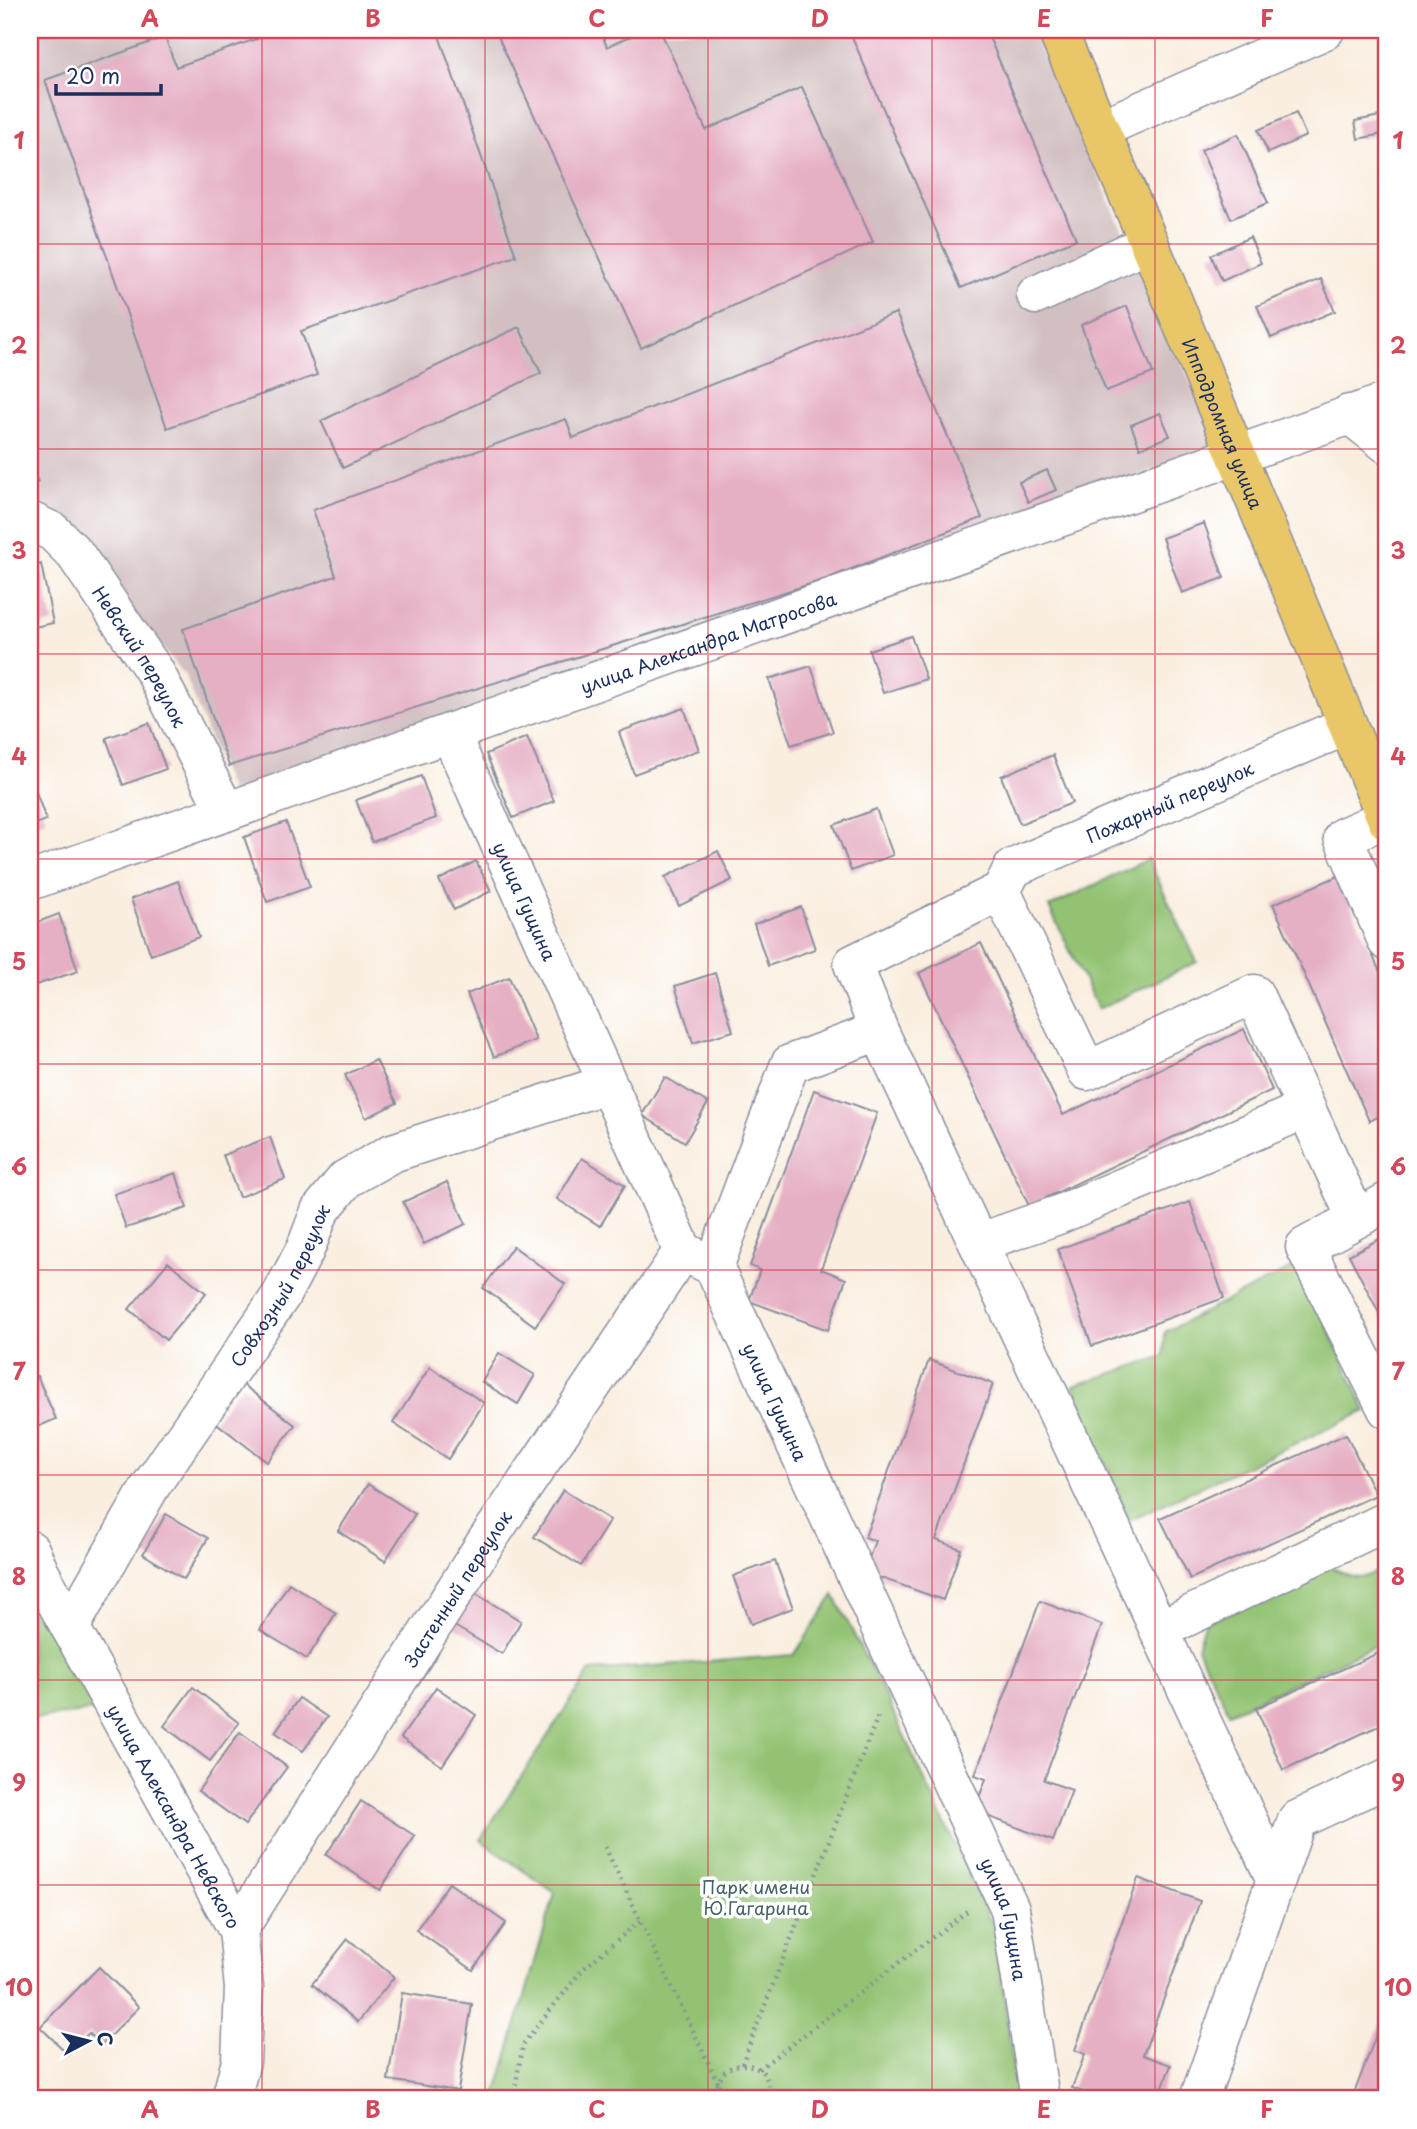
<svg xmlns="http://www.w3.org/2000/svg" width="1417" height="2129" font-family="'Playpen Sans',sans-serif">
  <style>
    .industrial { fill: #d2bfc1 }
    .green { fill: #93c372; stroke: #577968; stroke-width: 2 }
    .building { fill: #e5afc4 }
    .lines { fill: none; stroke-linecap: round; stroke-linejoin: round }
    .minor-casing { stroke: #8a8e9e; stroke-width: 41 }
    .major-casing { stroke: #8a8e9e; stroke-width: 41 }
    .path { stroke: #8a8e9e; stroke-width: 4.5; stroke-dasharray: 2 5; stroke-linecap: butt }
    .minor { stroke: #fff; stroke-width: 38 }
    .major { stroke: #e9c769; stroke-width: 38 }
    .grid { fill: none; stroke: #d1495b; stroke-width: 2; stroke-opacity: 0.55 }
    .labels { text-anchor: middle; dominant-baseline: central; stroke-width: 7; stroke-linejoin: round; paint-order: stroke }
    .street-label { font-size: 18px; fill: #1b2f5e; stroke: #fff }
    .park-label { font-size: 18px; fill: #456365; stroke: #fff }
    .neatline { fill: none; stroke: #d1495b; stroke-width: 2.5 }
    .grid-label { font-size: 23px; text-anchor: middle; font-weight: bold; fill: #d1495b }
  </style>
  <rect width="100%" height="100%" fill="#fff"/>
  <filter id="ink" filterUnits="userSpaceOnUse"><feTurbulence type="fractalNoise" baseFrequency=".0143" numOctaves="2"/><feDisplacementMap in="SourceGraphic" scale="14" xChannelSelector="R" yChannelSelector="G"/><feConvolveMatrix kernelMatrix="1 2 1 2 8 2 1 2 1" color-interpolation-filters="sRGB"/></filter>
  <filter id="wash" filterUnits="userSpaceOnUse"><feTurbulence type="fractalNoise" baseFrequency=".00686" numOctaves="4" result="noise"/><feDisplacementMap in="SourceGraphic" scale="28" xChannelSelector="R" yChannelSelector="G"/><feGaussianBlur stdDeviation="1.57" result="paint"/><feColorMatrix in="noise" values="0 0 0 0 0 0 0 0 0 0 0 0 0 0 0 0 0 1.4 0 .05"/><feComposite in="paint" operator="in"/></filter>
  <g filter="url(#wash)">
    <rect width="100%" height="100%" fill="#f9eedf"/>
    <path class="industrial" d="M30 30H1033L1219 446 234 801 185 675 37 499 30 502Z"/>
    <g class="green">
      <path d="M1148 859 1197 962 1098 1009 1049 907Z"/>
      <path d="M1299 1264 1366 1411 1129 1520 1073 1386 1164 1356 1165 1332Z"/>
      <path d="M1331 1567C1359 1581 1359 1579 1387 1568V1640L1229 1713 1197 1648 1204 1623Z"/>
      <path d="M30 1595 96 1710 30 1720Z"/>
      <path d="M834 1595 891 1708 996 1933 1017 2099H495L555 1893 480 1840 590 1671 794 1655Z"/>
    </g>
    <g id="blocks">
      <g class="building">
        <path d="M282 30H437L516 256 301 331 317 375 167 428 45 80 165 37 176 67Z"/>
        <path d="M495 30H600L607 47 644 30H660L706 130 802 87 873 242 641 348Z"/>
        <path d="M849 30H986L1076 239 961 288Z"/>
        <path d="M1296 113 1306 136 1268 153 1258 130Z"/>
        <path d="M1385 115 1387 133 1358 139 1355 121Z"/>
        <path d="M1238 134 1268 203 1231 219 1201 150Z"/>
        <path d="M1250 237 1261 263 1222 281 1211 255Z"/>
        <path d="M1321 279 1335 311 1271 338 1257 306Z"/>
        <path d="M1127 306 1153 373 1106 391 1081 325Z"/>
        <path d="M896 313 982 518 826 579 229 766 183 629 336 576 313 510 566 419 573 438Z"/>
        <path d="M519 327 541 373 343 468 321 421Z"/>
        <path d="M1160 413 1170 436 1140 448 1131 425Z"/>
        <path d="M30 465 38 482 30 486Z"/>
        <path d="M1047 470 1056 490 1028 502 1019 482Z"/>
        <path d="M1204 523 1224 578 1182 593 1162 538Z"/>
        <path d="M41 564 53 623 30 628V567Z"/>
        <path d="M1387 593V611L1381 596Z"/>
        <path d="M911 636 926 679 883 693 869 650Z"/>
        <path d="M811 666 833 732 791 745 769 679Z"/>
        <path d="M684 708 699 750 634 774 619 732Z"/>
        <path d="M149 723 166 769 123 785 106 738Z"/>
        <path d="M527 737 554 801 513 818 486 754Z"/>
        <path d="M1053 755 1072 803 1020 824 1001 776Z"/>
        <path d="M30 775 46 820 30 826Z"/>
        <path d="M421 776 436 818 372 842 356 800Z"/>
        <path d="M876 809 893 855 851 871 834 825Z"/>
        <path d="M286 822 310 887 267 902 244 837Z"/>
        <path d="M718 851 732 880 679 906 665 877Z"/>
        <path d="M476 861 491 891 454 910 439 880Z"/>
        <path d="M1338 876 1387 988V1113L1369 1121 1273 904Z"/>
        <path d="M178 881 199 937 151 955 131 899Z"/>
        <path d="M801 907 815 949 768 966 754 924Z"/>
        <path d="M59 914 78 971 30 987V925Z"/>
        <path d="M981 943 1063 1115 1244 1029 1272 1090 1029 1206 919 973Z"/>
        <path d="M715 973 733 1031 693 1043 675 986Z"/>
        <path d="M509 977 536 1040 494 1057 467 994Z"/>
        <path d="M376 1060 397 1103 366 1118 345 1075Z"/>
        <path d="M665 1077 708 1103 685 1142 642 1115Z"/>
        <path d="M814 1090 877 1113 821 1269 846 1279 828 1330 749 1301 760 1270 750 1266Z"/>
        <path d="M270 1137 285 1179 239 1197 223 1155Z"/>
        <path d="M582 1158 625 1185 600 1226 557 1199Z"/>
        <path d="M176 1173 187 1208 126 1228 114 1194Z"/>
        <path d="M447 1182 466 1224 424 1244 403 1202Z"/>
        <path d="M1190 1202 1224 1298 1092 1346 1058 1249Z"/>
        <path d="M1387 1235V1328L1349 1255Z"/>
        <path d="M513 1246 565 1284 535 1326 483 1288Z"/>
        <path d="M168 1262 206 1293 166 1340 129 1309Z"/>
        <path d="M499 1353 535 1375 518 1404 482 1382Z"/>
        <path d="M929 1360 993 1384 936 1540 961 1549 943 1600 864 1572 875 1541 865 1537Z"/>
        <path d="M430 1367 484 1403 448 1459 393 1423Z"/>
        <path d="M37 1376 56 1419 30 1430V1379Z"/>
        <path d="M242 1384 295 1425 267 1462 214 1421Z"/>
        <path d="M1346 1434 1376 1495 1190 1579 1160 1518Z"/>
        <path d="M368 1484 415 1514 385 1561 338 1531Z"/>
        <path d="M563 1490 610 1520 581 1566 534 1537Z"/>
        <path d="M166 1514 208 1538 184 1579 143 1554Z"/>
        <path d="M775 1561 793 1608 751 1624 733 1576Z"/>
        <path d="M289 1583 336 1613 307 1659 260 1630Z"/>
        <path d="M471 1591 521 1621 502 1654 451 1624Z"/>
        <path d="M1040 1601 1102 1625 1044 1780 1072 1790 1053 1841 974 1811 986 1779 975 1775Z"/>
        <path d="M1387 1649V1722L1283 1770 1256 1708Z"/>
        <path d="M193 1687 239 1723 210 1761 164 1726Z"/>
        <path d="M436 1687 476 1715 442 1766 401 1738Z"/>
        <path d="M299 1698 327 1717 303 1751 275 1732Z"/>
        <path d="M240 1732 287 1767 245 1825 198 1791Z"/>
        <path d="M361 1801 415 1836 380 1890 326 1855Z"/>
        <path d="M1138 1878 1200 1901 1143 2055 1171 2065 1158 2099H1102L1072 2088 1085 2054 1075 2050Z"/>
        <path d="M449 1883 506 1923 473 1970 416 1930Z"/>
        <path d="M348 1939 394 1977 358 2022 312 1984Z"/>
        <path d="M99 1967 139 2007 101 2045 89 2033 68 2054 40 2027Z"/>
        <path d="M402 1993 472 2004 458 2091 388 2080Z"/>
        <path d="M1387 2006V2099H1352Z"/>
        <path d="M273 2094 298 2098V2099H273Z"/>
      </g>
    </g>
  </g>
  <g filter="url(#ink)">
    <use href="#blocks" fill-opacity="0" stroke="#8a8e9e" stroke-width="2"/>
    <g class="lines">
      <defs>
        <g id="minor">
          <path d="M1100 129 1325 30"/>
          <path d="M1036 295 1149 243"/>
          <path d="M1349 414 1387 444"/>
          <path id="s1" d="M30 521 53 532 75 554 155 672 226 812"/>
          <path id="s2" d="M450 733 683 1251 714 1267 1010 1909 1040 2099"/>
          <path d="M1386 818 1343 837 1387 941"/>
          <path id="s3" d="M30 881 1387 402"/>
          <path id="s4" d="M1001 891 1013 868 1348 725"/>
          <path d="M879 1031 853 964 1001 891 1087 1071 1254 994 1356 1218"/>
          <path d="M1387 1202 1305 1247 1387 1409"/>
          <path d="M978 1243 1058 1215 1306 1109"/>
          <path d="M714 1267 790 1064 879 1031 1275 1878"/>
          <path id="s5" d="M30 1550 40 1573 238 1930 244 1988 241 2061 231 2099"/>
          <path id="s6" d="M70 1627 150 1487 280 1297 305 1250 320 1211 346 1179 392 1153 607 1084"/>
          <path d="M1159 1630 1387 1521"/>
          <path id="s7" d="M238 1930 484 1545 683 1251"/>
          <path d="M1199 2099 1297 1820 1387 1778"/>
        </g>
        <g id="major">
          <path id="s8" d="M1057 30 1149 243 1387 820"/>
        </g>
      </defs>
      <use href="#minor" class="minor-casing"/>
      <use href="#major" class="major-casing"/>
      <g class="path">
        <path d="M605 1847 719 2085"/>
        <path d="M742 2064 879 1713"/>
        <path d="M759 2069 970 1909"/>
        <path d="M513 2099 523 2044 583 1969 640 1921"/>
        <path d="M709 2099 719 2094"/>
        <path d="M720 2099C705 2055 780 2052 767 2099"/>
      </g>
      <use href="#minor" class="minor"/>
      <use href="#major" class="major"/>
    </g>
  </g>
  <path class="grid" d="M262 30V2099M485 30V2099M708 30V2099M932 30V2099M1155 30V2099M30 244H1387M30 449H1387M30 654H1387M30 859H1387M30 1064H1387M30 1270H1387M30 1475H1387M30 1680H1387M30 1885H1387"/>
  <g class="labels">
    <g class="street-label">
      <text stroke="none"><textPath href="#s8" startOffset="427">Ипподромная улица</textPath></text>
      <text stroke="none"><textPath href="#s3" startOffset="719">улица Александра Матросова</textPath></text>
      <text stroke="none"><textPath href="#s1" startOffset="178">Невский переулок</textPath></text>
      <text stroke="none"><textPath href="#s4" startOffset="196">Пожарный переулок</textPath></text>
      <text stroke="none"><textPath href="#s2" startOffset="184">улица Гущина</textPath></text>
      <text stroke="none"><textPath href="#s6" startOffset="402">Совхозный переулок</textPath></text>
      <text stroke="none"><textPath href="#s2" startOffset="751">улица Гущина</textPath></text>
      <text stroke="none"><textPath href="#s7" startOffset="406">Застенный переулок</textPath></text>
      <text stroke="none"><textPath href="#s5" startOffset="303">улица Александра Невского</textPath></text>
      <text stroke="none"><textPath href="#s2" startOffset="1318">улица Гущина</textPath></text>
    </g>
    <g class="park-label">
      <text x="756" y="1886">Парк имени<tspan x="756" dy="21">Ю.Гагарина</tspan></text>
    </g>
  </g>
  <rect width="1417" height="2129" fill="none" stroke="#fff" stroke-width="77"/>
  <g transform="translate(88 2041) rotate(83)" stroke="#ffffff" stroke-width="5" paint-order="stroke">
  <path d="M0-5L12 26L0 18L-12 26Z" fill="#1b2f5e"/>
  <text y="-10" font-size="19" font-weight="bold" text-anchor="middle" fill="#1b2f5e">С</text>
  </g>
  <path d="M56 84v10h105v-10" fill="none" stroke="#1b2f5e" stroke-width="3.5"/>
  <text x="66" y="84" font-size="21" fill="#1b2f5e" stroke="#ffffff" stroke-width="5" paint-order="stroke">20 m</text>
  <rect x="38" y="38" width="1340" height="2052" class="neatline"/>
  <g class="grid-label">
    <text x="150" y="27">A</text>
    <text x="373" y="27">B</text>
    <text x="597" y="27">C</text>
    <text x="820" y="27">D</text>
    <text x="1044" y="27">E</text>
    <text x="1267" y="27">F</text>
    <text x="19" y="149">1</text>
    <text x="1398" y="149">1</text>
    <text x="19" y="354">2</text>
    <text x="1398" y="354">2</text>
    <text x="19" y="559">3</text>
    <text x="1398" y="559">3</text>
    <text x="19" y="765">4</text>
    <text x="1398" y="765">4</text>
    <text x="19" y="970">5</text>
    <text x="1398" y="970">5</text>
    <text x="19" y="1175">6</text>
    <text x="1398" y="1175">6</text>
    <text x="19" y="1380">7</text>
    <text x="1398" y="1380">7</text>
    <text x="19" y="1585">8</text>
    <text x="1398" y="1585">8</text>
    <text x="19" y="1791">9</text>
    <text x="1398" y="1791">9</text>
    <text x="19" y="1996">10</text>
    <text x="1398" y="1996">10</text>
    <text x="150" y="2118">A</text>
    <text x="373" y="2118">B</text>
    <text x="597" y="2118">C</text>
    <text x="820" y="2118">D</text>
    <text x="1044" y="2118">E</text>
    <text x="1267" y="2118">F</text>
  </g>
</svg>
